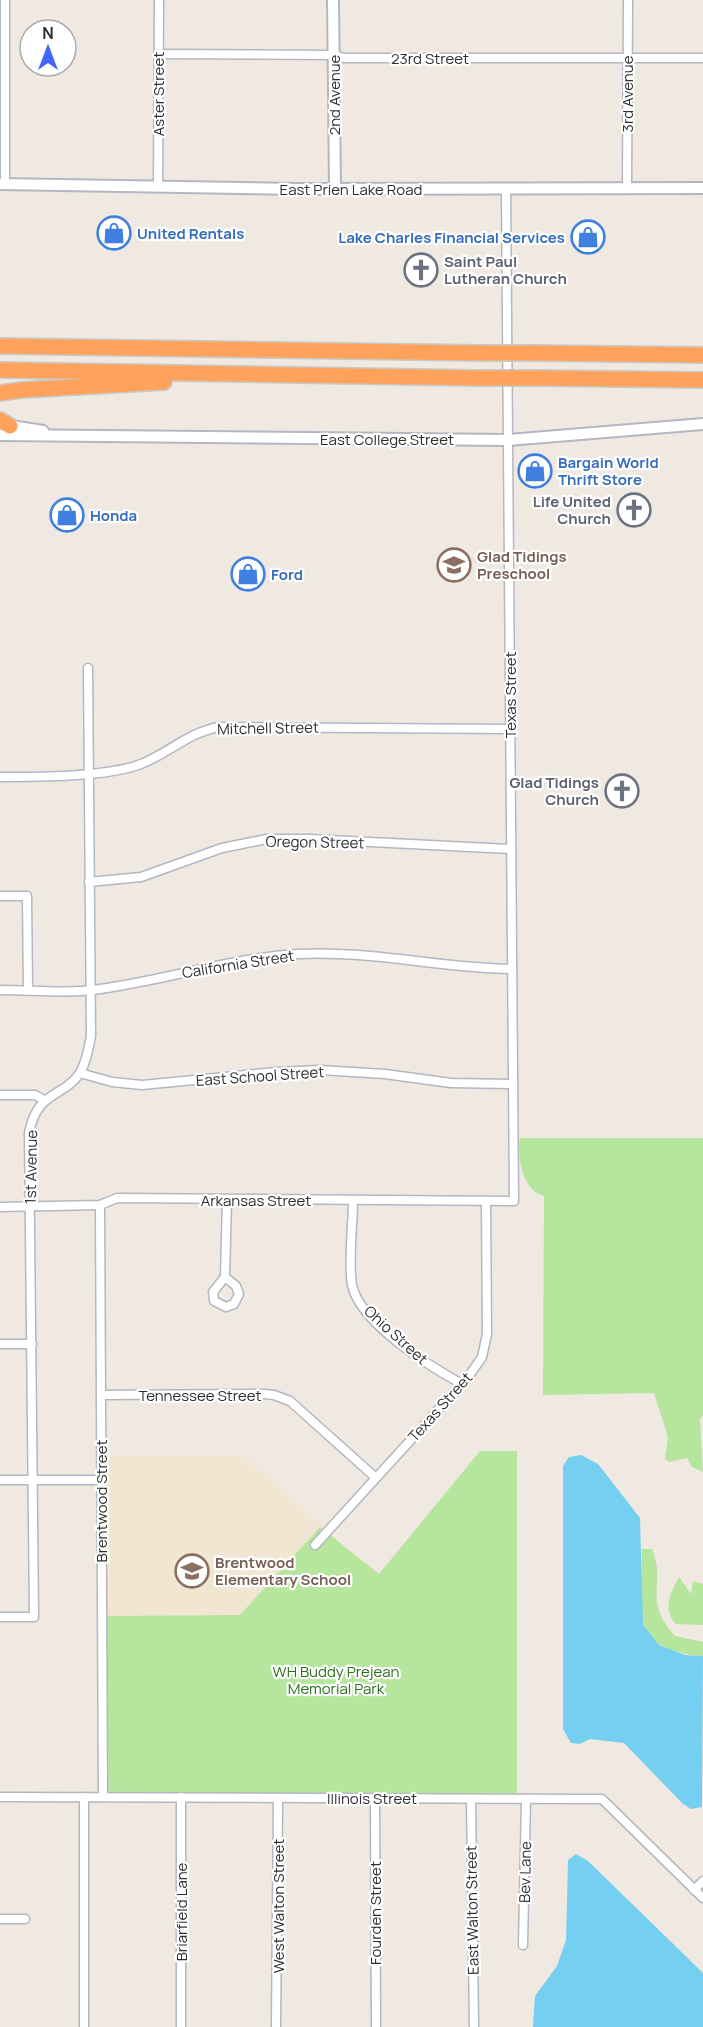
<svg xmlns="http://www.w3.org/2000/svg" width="703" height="2027" font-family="Manrope,sans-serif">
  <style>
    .education { fill: #f0e6d1 }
    .green { fill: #b6e59e }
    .water { fill: #75cff0 }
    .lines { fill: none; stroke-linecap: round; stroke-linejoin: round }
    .minor-casing { stroke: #b4b7c1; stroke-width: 11 }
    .tertiary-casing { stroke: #b4b7c1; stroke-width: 14 }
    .motorway-casing { stroke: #c9c9c9; stroke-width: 18 }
    .minor { stroke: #fff; stroke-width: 8 }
    .tertiary { stroke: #fff; stroke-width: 10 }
    .motorway { stroke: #ffa35c; stroke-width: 15 }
    .motorway-bridge-casing { stroke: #c9c9c9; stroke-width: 18; stroke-linecap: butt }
    .motorway-bridge { stroke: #ffa35c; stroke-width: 15 }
    .labels { text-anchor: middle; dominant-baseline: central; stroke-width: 4.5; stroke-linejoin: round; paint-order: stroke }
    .street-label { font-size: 15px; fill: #2e2e2e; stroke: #fff }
    .shop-label { font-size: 15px; font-weight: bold; fill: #366cbe; stroke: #fff; text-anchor: start }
    .worship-label { font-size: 15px; font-weight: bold; fill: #5b616d; stroke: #fff; text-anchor: end }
    .education-label { font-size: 15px; font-weight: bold; fill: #785e54; stroke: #fff; text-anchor: start }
    .park-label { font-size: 15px; fill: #2c6e1b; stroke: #fff }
  </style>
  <rect width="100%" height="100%" fill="#efe9e1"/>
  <path class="education" d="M104 1455H243L322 1525 240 1615 105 1616Z"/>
  <g class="green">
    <path d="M520 1138H703V1415L700 1419 703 1472 692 1467 687 1458 669 1462 665 1459 668 1437 654 1393 543 1395 544 1196C522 1190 517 1157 520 1138Z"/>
    <path d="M480 1451H517V1795L106 1793 105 1616 240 1615 320 1527 379 1574Z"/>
    <path d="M642 1549H652C667 1586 642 1598 675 1636L703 1642V1656C682 1655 651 1648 643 1625 639 1616 642 1562 642 1549Z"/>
    <path d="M679 1577 691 1594 693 1581 703 1584V1625L676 1624C662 1609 670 1594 679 1577Z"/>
  </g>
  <g class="water">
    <path d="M581 1455 598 1464 640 1518 643 1625 659 1645 685 1655 703 1656 702 1807 691 1809 682 1803 624 1743 590 1739 580 1744 571 1743 563 1729V1466L569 1457Z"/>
    <path d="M576 1854 588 1861 703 1973V2027H533L535 1996 557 1966 566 1940 568 1860Z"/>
  </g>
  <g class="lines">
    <defs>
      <g id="minor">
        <path d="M5 0V184"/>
        <path d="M158 54 334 55 344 58H703"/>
        <path d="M158 187 159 0"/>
        <path d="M627 188 628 0"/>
        <path d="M0 777C37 777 108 777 141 764 169 753 189 732 219 727L510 729"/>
        <path d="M89 882 141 877 222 848 267 839H310L511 849"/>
        <path d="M0 896H27L28 990"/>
        <path d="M0 990C33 990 67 994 100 989 167 980 231 958 298 954 370 950 440 968 512 969"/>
        <path d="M80 1073 112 1082 142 1085 276 1072 320 1070 385 1074 451 1083 513 1084"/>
        <path d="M0 1095H35L44 1100"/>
        <path d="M353 1201C353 1225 348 1261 352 1285 360 1323 428 1365 460 1383"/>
        <path d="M100 1205 103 1796"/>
        <path d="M0 1207 100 1205 117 1198 514 1201 506 190"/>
        <path d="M225 1277 236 1286 239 1294 234 1304 226 1307 214 1301 213 1292Z"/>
        <path d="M225 1277 227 1200"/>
        <path d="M0 1344H32"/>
        <path d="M101 1395 264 1394 274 1395 290 1401 376 1478"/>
        <path d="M0 1480H101"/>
        <path d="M315 1545 469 1376 482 1357 487 1334 486 1201"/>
        <path d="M0 1617H34L29 1133C38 1089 62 1099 80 1073 86 1063 89 1047 91 1036L88 668"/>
        <path d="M0 1797 602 1799 703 1898"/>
        <path d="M375 1798 376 2027"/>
        <path d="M471 1799 474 2027"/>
        <path d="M694 1890 703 1881"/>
        <path d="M0 1919H25"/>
        <path d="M523 1945 526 1799"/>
        <path d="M84 2027V1797"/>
        <path d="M181 2027V1797"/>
        <path d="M276 2027 278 1798"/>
      </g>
      <g id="tertiary">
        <path d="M333 0 335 189"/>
        <path d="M0 184 297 189 703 188"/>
        <path d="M5 425 43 431"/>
        <path d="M0 435 508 440 703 424"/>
      </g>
      <g id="motorway">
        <path d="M0 346 482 353"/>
        <path d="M533 353 703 355"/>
        <path d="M0 370 478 378"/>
        <path d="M536 378 703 380"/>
        <path d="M0 393 21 390 164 382"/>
        <path d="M0 420 10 426"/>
      </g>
    </defs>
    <use href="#minor" class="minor-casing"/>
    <use href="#tertiary" class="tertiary-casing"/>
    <use href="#motorway" class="motorway-casing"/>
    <use href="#minor" class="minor"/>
    <use href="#tertiary" class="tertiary"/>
    <use href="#motorway" class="motorway"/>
    <defs>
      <g id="motorway-bridge">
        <path d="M482 353H533"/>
        <path d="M478 378H536"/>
      </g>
    </defs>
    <use href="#motorway-bridge" class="motorway-bridge-casing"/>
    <use href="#motorway-bridge" class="motorway-bridge"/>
  </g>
  <defs>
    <symbol id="shop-ring" viewBox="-11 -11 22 22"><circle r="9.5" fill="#fff" stroke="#3f7fe0" stroke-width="1.5"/><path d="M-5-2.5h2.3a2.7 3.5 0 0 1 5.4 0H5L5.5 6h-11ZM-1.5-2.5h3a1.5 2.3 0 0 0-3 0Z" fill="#3f7fe0"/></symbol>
    <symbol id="church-ring" viewBox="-11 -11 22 22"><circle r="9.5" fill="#fff" stroke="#6b7280" stroke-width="1.5"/><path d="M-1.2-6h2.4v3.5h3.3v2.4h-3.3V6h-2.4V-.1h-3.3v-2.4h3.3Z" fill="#6b7280"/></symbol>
    <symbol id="school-ring" viewBox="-11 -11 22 22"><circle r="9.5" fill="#fff" stroke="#8d6e63" stroke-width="1.5"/><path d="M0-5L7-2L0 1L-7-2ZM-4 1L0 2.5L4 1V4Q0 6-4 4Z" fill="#8d6e63"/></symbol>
  </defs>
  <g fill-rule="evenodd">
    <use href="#shop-ring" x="95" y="214" width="38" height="38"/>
    <use href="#shop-ring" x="569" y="218" width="38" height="38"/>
    <use href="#church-ring" x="402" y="251" width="38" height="38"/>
    <use href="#shop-ring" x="516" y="452" width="38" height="38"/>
    <use href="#church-ring" x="615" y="491" width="38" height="38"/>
    <use href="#shop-ring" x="48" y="496" width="38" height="38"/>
    <use href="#school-ring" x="435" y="546" width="38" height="38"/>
    <use href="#shop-ring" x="229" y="555" width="38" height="38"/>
    <use href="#church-ring" x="603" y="772" width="38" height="38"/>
    <use href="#school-ring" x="173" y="1552" width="38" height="38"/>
  </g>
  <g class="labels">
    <g class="street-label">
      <text x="430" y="58">23rd Street</text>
      <text transform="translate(158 94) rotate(-90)">Aster Street</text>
      <text transform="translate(627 94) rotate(-90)">3rd Avenue</text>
      <text transform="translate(334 95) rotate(-90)">2nd Avenue</text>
      <text x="351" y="189">East Prien Lake Road</text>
      <text x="387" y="439">East College Street</text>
      <text transform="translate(510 695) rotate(-90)">Texas Street</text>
      <text transform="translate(268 728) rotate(-1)">Mitchell Street</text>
      <text transform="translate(315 842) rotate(1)">Oregon Street</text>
      <text transform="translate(238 964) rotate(-9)">California Street</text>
      <text transform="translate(260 1076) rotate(-4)">East School Street</text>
      <text transform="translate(31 1167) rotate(-89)">1st Avenue</text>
      <text x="256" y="1200">Arkansas Street</text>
      <text transform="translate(396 1335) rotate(42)">Ohio Street</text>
      <text x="200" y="1395">Tennessee Street</text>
      <text transform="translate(440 1407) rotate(-48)">Texas Street</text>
      <text transform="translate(101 1501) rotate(-90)">Brentwood Street</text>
      <text x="372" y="1798">Illinois Street</text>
      <text transform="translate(525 1872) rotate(-89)">Bev Lane</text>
      <text transform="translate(278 1906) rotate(-90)">West Walton Street</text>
      <text transform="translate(472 1910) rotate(-91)">East Walton Street</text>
      <text transform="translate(181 1912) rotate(-90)">Briarfield Lane</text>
      <text transform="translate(375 1913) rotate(-90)">Fourden Street</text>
    </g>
    <g class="shop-label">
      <text x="137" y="233">United Rentals</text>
      <text x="565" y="237" text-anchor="end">Lake Charles Financial Services</text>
      <text x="558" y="462">Bargain World<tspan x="558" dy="17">Thrift Store</tspan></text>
      <text x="90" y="515">Honda</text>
      <text x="271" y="574">Ford</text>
    </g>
    <g class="worship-label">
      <text x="444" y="261" text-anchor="start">Saint Paul<tspan x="444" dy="17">Lutheran Church</tspan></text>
      <text x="611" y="501">Life United<tspan x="611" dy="17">Church</tspan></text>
      <text x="599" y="782">Glad Tidings<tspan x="599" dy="17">Church</tspan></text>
    </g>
    <g class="education-label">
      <text x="477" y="556">Glad Tidings<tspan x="477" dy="17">Preschool</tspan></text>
      <text x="215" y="1562">Brentwood<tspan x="215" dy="17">Elementary School</tspan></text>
    </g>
    <g class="park-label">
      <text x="336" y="1671">WH Buddy Prejean<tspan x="336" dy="17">Memorial Park</tspan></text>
    </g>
  </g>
  <g transform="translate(48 48)"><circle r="28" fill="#ffffff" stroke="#ababab" stroke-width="1.5"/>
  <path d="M0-4.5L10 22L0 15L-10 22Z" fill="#4264fb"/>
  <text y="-9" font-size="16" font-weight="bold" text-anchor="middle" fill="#2e2e2e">N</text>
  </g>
</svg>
